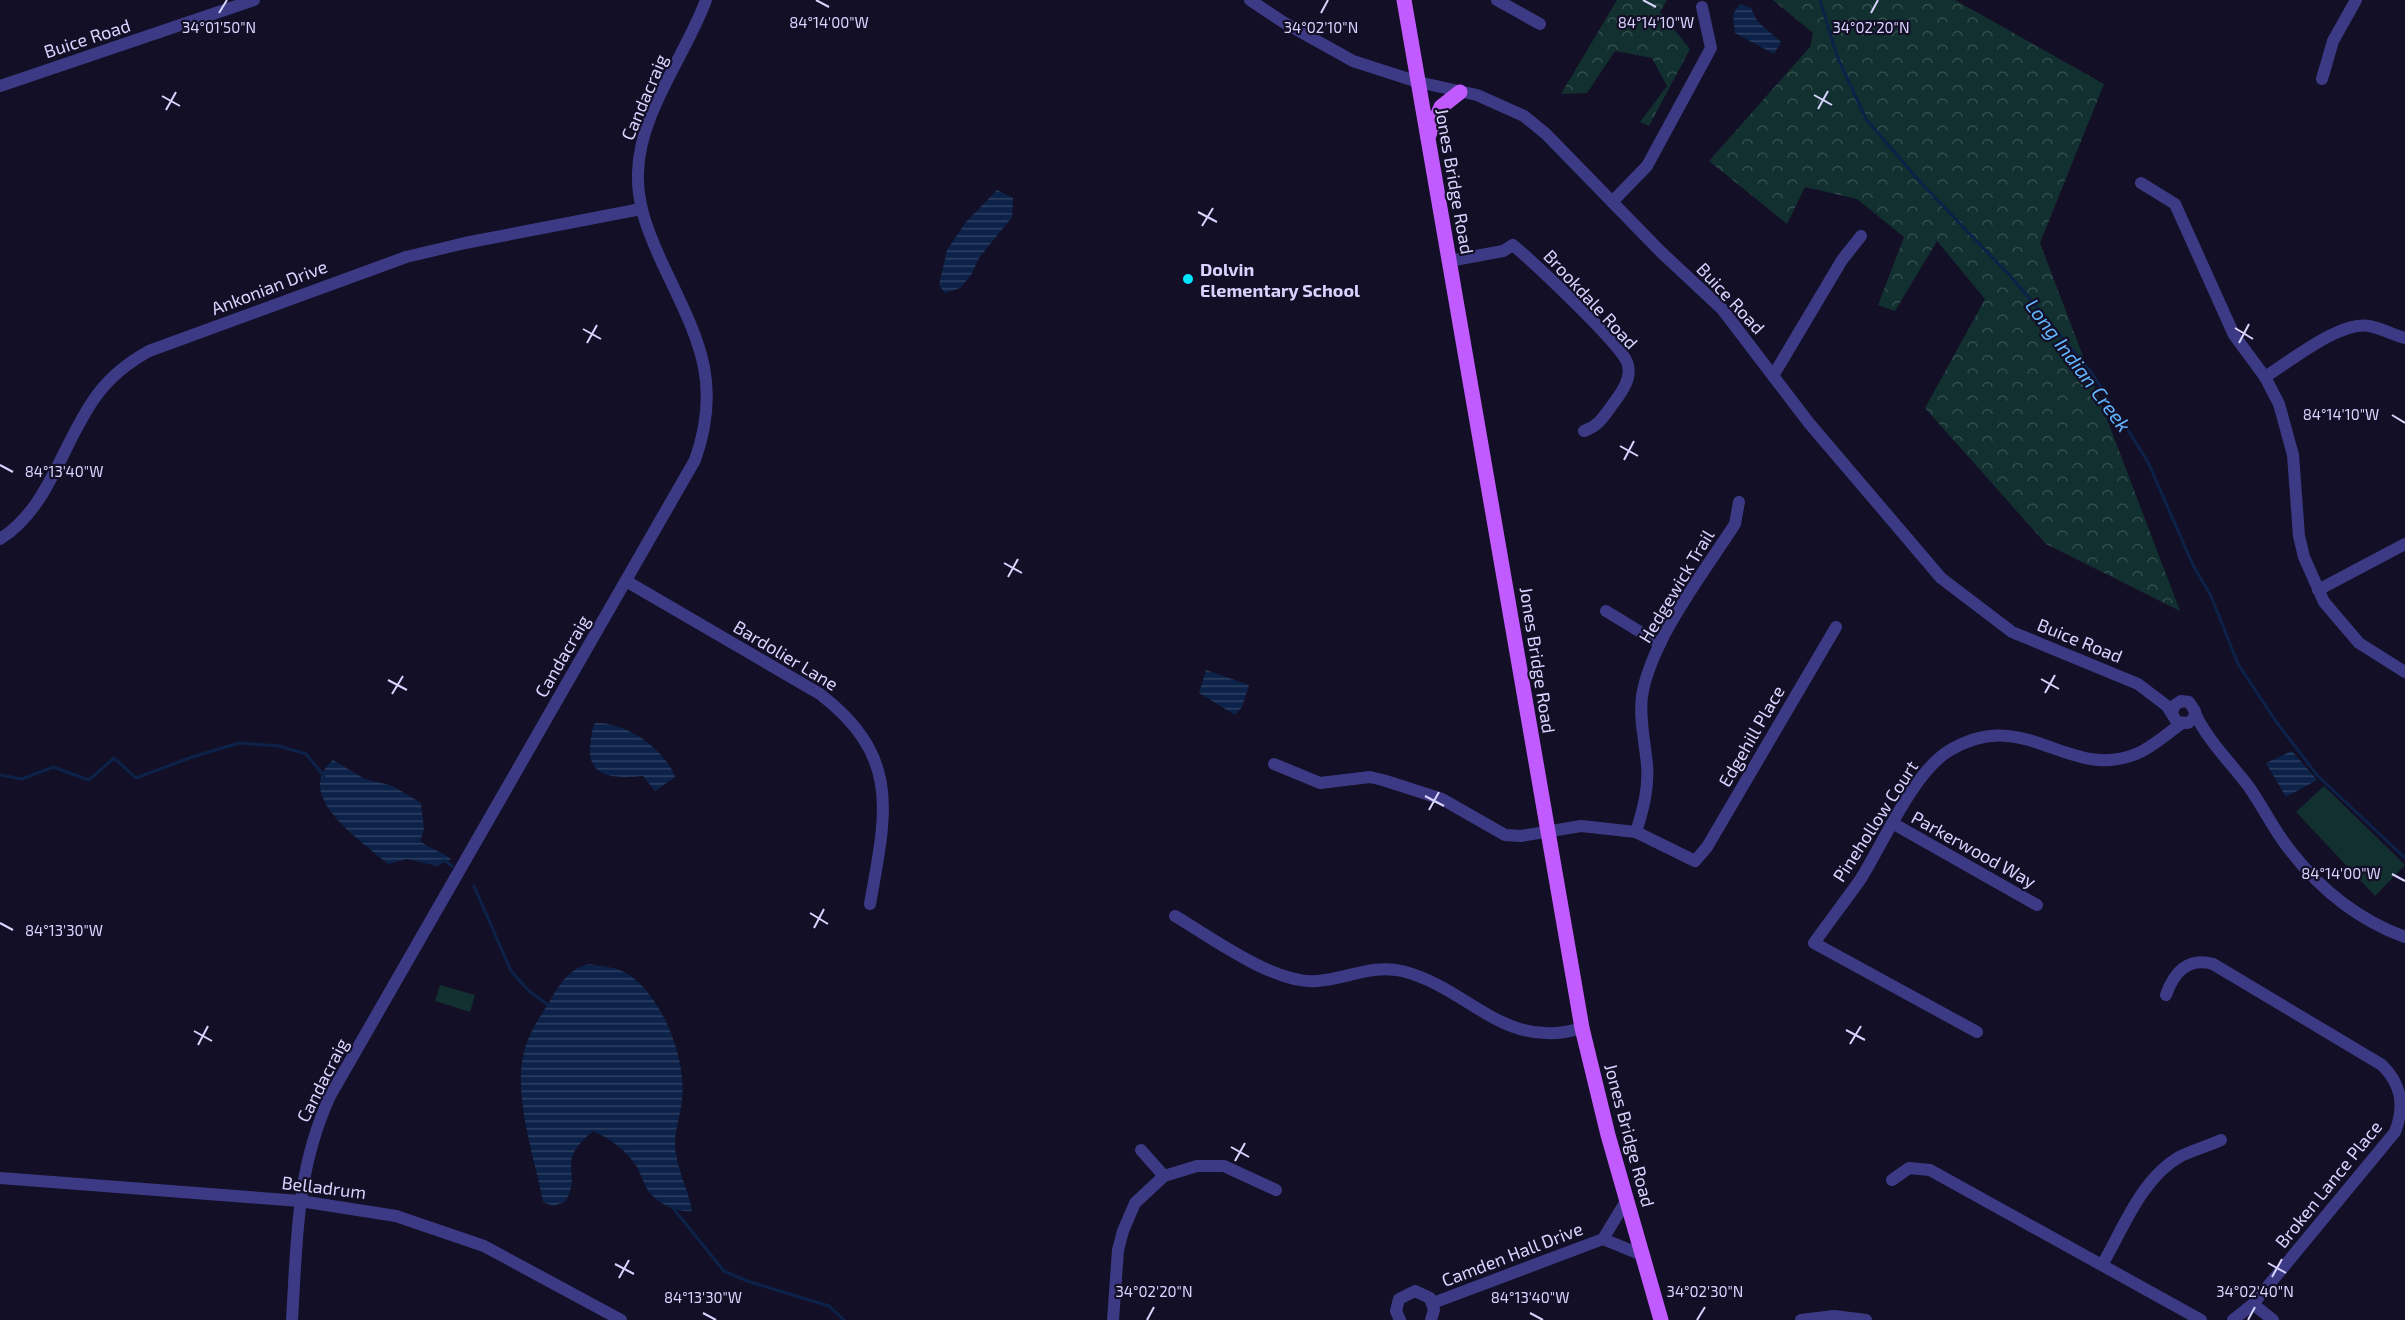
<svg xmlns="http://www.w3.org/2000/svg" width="2405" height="1320" font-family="'Exo 2',sans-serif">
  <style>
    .green { fill: #12302f }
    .forest { fill: url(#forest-crowns) }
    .water { fill: url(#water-rules) }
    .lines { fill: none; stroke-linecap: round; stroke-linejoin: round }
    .stream { stroke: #0c2248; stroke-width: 3 }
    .minor { stroke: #3d3a85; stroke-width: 12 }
    .major { stroke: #c25bff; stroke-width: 15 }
    .ticks { fill: none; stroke: #d9d4ff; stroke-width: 2 }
    .poi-dot { fill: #00e5ff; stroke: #130f26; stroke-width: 2 }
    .labels { text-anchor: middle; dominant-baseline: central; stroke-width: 4.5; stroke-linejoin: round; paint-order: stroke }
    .street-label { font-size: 18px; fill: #d9d4ff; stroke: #130f26 }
    .poi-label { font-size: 18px; font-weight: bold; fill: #d9d4ff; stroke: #130f26; text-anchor: start }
    .water-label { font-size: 20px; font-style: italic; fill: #62b6ff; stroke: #130f26 }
    .ticks-label { font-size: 15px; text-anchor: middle; fill: #d9d4ff; stroke: #130f26; stroke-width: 4.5; stroke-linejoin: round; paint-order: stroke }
  </style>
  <defs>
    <pattern id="forest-crowns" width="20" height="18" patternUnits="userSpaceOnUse" patternTransform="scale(1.5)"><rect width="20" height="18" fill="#12302f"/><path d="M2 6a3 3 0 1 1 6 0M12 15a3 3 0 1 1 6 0" fill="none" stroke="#344d4e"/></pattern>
    <pattern id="water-rules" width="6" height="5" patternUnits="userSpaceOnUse" patternTransform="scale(1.5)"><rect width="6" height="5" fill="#0c2248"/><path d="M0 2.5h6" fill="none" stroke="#2f4163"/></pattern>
  </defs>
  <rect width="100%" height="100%" fill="#130f26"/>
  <g class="green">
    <path d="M2324 786 2405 865 2375 896 2296 812Z"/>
    <path d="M440 985 475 995 470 1012 435 1001Z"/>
  </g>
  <g class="forest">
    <path d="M1617 0H1667L1660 12 1690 49 1649 126 1640 122 1667 86 1652 58 1615 51 1587 93 1561 94Z"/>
    <path d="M1773 0H1955L2104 84 2040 243 2180 611 2046 544 1925 408 1985 299 1937 241 1895 311 1878 305 1904 237 1857 199 1805 187 1787 224 1709 161 1810 47 1813 33Z"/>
  </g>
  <g class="water">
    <path d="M1740 4 1751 8 1757 21 1781 42 1774 54 1735 33 1733 14Z"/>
    <path d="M997 190 1013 198 1012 217 979 258 971 275 960 288 945 293 939 285 947 250 966 222Z"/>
    <path d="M1206 670 1249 685 1242 707 1235 715 1199 693Z"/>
    <path d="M595 723C626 722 665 749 675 777L655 791 643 776C619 778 588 780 590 747 591 739 591 731 595 723Z"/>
    <path d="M2292 751 2317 780 2286 797 2266 763Z"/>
    <path d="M333 760 365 779 393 786 421 803 424 829 420 841C430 849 441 851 451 859L437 866 407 859 388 864C362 841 291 796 333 760Z"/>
    <path d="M590 964C600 966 613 967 622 971 660 989 687 1058 682 1099 681 1112 676 1126 675 1140 674 1165 688 1187 692 1211 676 1213 656 1203 647 1189 643 1182 641 1174 637 1167 626 1150 611 1139 593 1131 553 1164 584 1171 565 1202L553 1206 543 1202C534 1152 507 1083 530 1035 536 1022 544 1011 551 999 561 982 570 968 590 964Z"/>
  </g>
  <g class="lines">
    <g class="stream">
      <path d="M1820 0 1837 56 1866 119 1921 183 2013 279 2091 372 2106 395 2148 462 2193 565 2211 596 2238 664 2275 720 2317 775 2405 858"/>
      <path d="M0 775 22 779 53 767 89 780 114 758 136 778 192 757 239 743 279 746 306 754 324 776"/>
      <path d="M444 860 452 866"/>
      <path d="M474 886 511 971 529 991 548 1005"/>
      <path d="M673 1208 724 1271 747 1281 829 1306 844 1320"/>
    </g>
    <g class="minor">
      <path d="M1250 0 1283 22 1353 61 1418 82 1477 95 1524 116 1546 134 1660 251 1722 309 1809 423 1941 578 2012 632 2138 684 2167 706 2177 722 2188 723 2194 718 2195 711 2189 702 2181 701 2175 705 2172 712"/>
      <path d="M1497 0 1540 24"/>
      <path d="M2322 79 2333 41 2356 0"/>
      <path d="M0 86 254 0"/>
      <path d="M2141 183 2175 204 2234 335 2265 377 2279 404 2293 455 2299 536 2304 557 2324 602 2359 643 2405 672"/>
      <path d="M1612 202 1647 166 1711 48 1702 7"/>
      <path d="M1449 261 1503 251 1513 245C1534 263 1618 341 1627 362 1633 377 1622 392 1613 404 1604 416 1599 426 1584 431"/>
      <path d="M1773 376 1842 260 1861 236"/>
      <path d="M2265 377C2289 362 2341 320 2369 326 2381 328 2393 335 2405 338"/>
      <path d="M0 539C50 508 63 440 97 395 111 376 129 362 149 351L406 257 465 243 641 209"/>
      <path d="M626 581 820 694C902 757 886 814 870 904"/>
      <path d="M2318 590 2405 544"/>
      <path d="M1606 611 1660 644"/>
      <path d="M2195 713C2207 740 2231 763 2249 787 2263 807 2274 830 2289 849 2319 888 2358 920 2405 937"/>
      <path d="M1274 764 1320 783 1370 777 1383 780 1442 799 1505 835 1521 836 1581 826 1636 832 1695 861 1707 847 1836 627"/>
      <path d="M1894 824 2037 905"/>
      <path d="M1636 832C1643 810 1649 788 1647 765 1645 742 1639 719 1642 696 1651 640 1704 572 1735 524L1739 502"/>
      <path d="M1175 916C1211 937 1275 985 1317 981 1346 979 1373 964 1402 971 1470 988 1504 1052 1582 1028"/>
      <path d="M2166 995C2174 972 2188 957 2213 964L2382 1065C2402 1085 2405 1106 2395 1132L2253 1304 2233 1320"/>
      <path d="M1977 1032 1814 943C1829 922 1845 901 1860 880 1883 844 1912 775 1947 752 2025 703 2066 782 2136 754 2153 747 2166 734 2181 724"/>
      <path d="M1141 1150 1164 1176"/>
      <path d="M0 1178 300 1201 396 1216 484 1246 621 1320"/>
      <path d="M1892 1180 1909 1168 1930 1170 2201 1320"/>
      <path d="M1626 1201 1603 1239 1642 1255"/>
      <path d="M2102 1265C2123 1229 2142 1177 2181 1156 2193 1150 2208 1146 2221 1140"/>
      <path d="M1433 1303 1603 1239"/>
      <path d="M2253 1304 2273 1320"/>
      <path d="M292 1320C297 1240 296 1170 330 1096L695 460C725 376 693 331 659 256 647 229 637 203 638 173 639 113 686 55 706 0"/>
      <path d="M1113 1320 1118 1250 1123 1231 1135 1203 1164 1176 1197 1166H1224L1276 1190"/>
      <path d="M1400 1320 1396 1311 1399 1299 1415 1291 1430 1298 1434 1310 1431 1320"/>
      <path d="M1801 1320 1834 1316 1866 1320"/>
    </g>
    <g class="major">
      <path d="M1404 0 1582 1028 1608 1135 1661 1320"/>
      <path d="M1428 137 1441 107 1460 92"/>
    </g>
  </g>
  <path class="ticks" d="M816 0 829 7M1643 0 1656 7M219 13 227 0M1321 13 1328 0M1871 13 1878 0M1814 95 1832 105M162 96 180 106M1818 109 1828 91M166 110 176 92M1198 212 1217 222M1202 226 1213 208M2235 328 2253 339M583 329 601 339M587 343 597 325M2239 343 2249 324M2392 415 2405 423M1620 446 1638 456M1624 460 1634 441M0 465 13 472M1004 563 1022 573M1008 577 1018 559M2041 679 2059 689M388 680 407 690M2045 693 2055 675M392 694 403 676M1425 796 1444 806M1429 810 1439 792M2392 874 2405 881M810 913 828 924M0 923 13 930M814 928 824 909M1846 1030 1865 1040M194 1031 212 1041M1850 1044 1861 1026M198 1045 208 1026M1231 1147 1249 1157M1235 1161 1245 1143M2268 1263 2286 1273M615 1264 634 1274M2272 1277 2282 1259M619 1278 629 1260M703 1313 716 1320M1530 1313 1543 1320M1147 1320 1154 1307M1697 1320 1705 1307M2248 1320 2255 1307"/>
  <circle class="poi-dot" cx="1188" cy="279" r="6"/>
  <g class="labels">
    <g class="street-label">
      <text transform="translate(87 38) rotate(-18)">Buice Road</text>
      <text transform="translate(644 97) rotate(-67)">Candacraig</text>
      <text transform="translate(1455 181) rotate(80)">Jones Bridge Road</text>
      <text transform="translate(269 287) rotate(-21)">Ankonian Drive</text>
      <text transform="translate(1731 298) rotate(47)">Buice Road</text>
      <text transform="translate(1591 299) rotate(47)">Brookdale Road</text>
      <text transform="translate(1676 586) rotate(-59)">Hedgewick Trail</text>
      <text transform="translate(2080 640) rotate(22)">Buice Road</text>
      <text transform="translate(786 655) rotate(31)">Bardolier Lane</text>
      <text transform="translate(562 656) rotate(-60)">Candacraig</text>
      <text transform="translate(1538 660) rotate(81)">Jones Bridge Road</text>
      <text transform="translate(1751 736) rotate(-60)">Edgehill Place</text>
      <text transform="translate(1875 821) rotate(-57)">Pinehollow Court</text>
      <text transform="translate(1974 849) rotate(29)">Parkerwood Way</text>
      <text transform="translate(322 1080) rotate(-63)">Candacraig</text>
      <text transform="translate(1630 1135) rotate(75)">Jones Bridge Road</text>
      <text transform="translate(2328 1184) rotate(-51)">Broken Lance Place</text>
      <text transform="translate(324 1187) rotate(7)">Belladrum</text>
      <text transform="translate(1512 1254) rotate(-21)">Camden Hall Drive</text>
    </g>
    <g class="poi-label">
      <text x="1200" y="269">Dolvin<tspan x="1200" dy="21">Elementary School</tspan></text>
    </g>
    <g class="water-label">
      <text transform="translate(2079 365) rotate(53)">Long Indian Creek</text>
    </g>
  </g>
  <g class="ticks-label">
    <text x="829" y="28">84°14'00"W</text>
    <text x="1656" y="28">84°14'10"W</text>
    <text x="219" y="33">34°01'50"N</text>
    <text x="1321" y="33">34°02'10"N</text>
    <text x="1871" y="33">34°02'20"N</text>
    <text x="2341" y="420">84°14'10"W</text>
    <text x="64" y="477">84°13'40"W</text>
    <text x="2341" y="879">84°14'00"W</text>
    <text x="64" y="936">84°13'30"W</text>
    <text x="1154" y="1297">34°02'20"N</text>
    <text x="1705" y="1297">34°02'30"N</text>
    <text x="2255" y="1297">34°02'40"N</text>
    <text x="703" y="1303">84°13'30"W</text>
    <text x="1530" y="1303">84°13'40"W</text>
  </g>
</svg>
